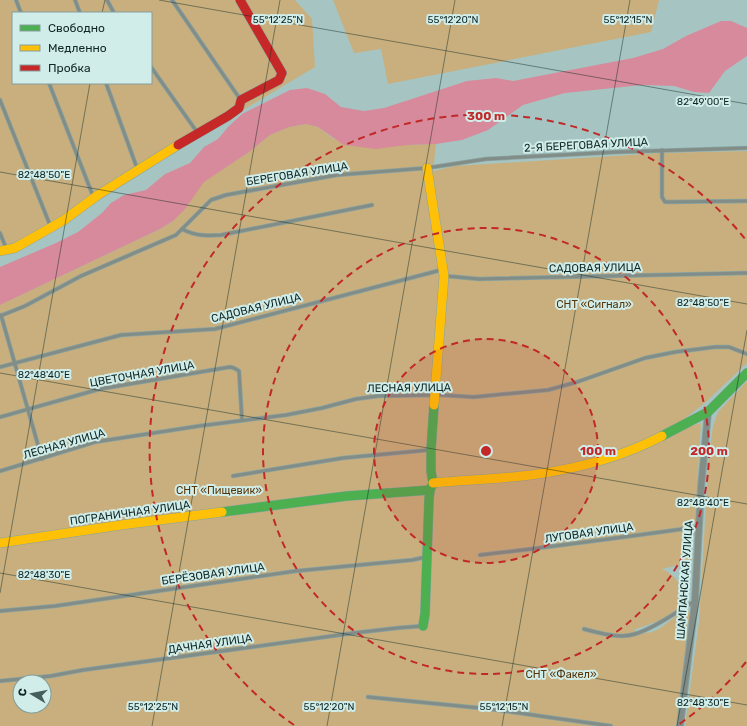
<svg xmlns="http://www.w3.org/2000/svg" width="747" height="726" font-family="Rubik,sans-serif">
  <style>
    .green { fill: #c8af7d; fill-rule: evenodd }
    .water { fill: #d78a9b }
    .lines { fill: none; stroke-linecap: round; stroke-linejoin: round }
    .lane-casing { stroke: #8aa3a1; stroke-width: 4.5 }
    .street-casing { stroke: #8aa3a1; stroke-width: 8 }
    .fast-casing { stroke: #8aa3a1; stroke-width: 10 }
    .slow-casing { stroke: #8aa3a1; stroke-width: 10 }
    .jam-casing { stroke: #8aa3a1; stroke-width: 10 }
    .lane { stroke: #828d87; stroke-width: 3 }
    .street { stroke: #828d87; stroke-width: 6 }
    .fast { stroke: #4caf50; stroke-width: 9 }
    .slow { stroke: #ffc107; stroke-width: 9 }
    .jam { stroke: #c62828; stroke-width: 9 }
    .ticks { fill: none; stroke: #0e2624; stroke-width: 1; stroke-opacity: 0.45 }
    .ring { fill: none; stroke: #c22828; stroke-width: 2; stroke-dasharray: 7 5 }
    .labels { text-anchor: middle; dominant-baseline: central; stroke-width: 4; stroke-linejoin: round; paint-order: stroke }
    .street-label { font-size: 11px; fill: #0e2624; stroke: #d1edea }
    .park-label { font-size: 11px; fill: #553305; stroke: #d1edea }
    .ticks-label { font-size: 10px; text-anchor: middle; fill: #0e2624; stroke: #d1edea; stroke-width: 4; stroke-linejoin: round; paint-order: stroke }
    .centre { fill: #c22828; stroke: #d1edea; stroke-width: 2 }
    .ring-label { font-size: 12px; text-anchor: middle; font-weight: bold; fill: #c22828; stroke: #d1edea; stroke-width: 4; stroke-linejoin: round; paint-order: stroke }
  </style>
  <rect width="100%" height="100%" fill="#a6c5c2"/>
  <g class="green">
    <path d="M0 0H295L312 19 315 67 0 255ZM13 13H151V83H13Z"/>
    <path d="M333 0H659L651 32 388 84 381 49 354 53Z"/>
    <path d="M306 124 318 127 334 139 407 145 436 144 433 171 455 166 660 153 747 151V363L706 402 683 420 685 428 701 423 695 522 692 524 691 562 662 569C671 573 678 579 681 588 683 593 684 602 681 606 673 617 645 626 633 630 638 631 647 634 652 632 665 628 674 614 687 610L691 612 678 726H0V305L160 229 173 221 203 182 249 152 270 135 289 127ZM20 682H44V706H20Z"/>
    <path d="M747 381V726H685L699 622 709 454 713 426 718 412Z"/>
  </g>
  <path class="water" d="M721 21H731L747 28V56L725 71 709 93 694 92 674 86 642 85 565 93 523 105 488 130 462 140 436 144 407 145 376 149 344 145 318 127 306 124 289 127 270 135 249 152 204 182 185 209 173 221 160 229 0 305V267L56 243 78 232 102 213 111 203 124 195 146 190 165 174 190 163 204 147 218 139 228 127 242 114 290 90 307 88 325 94 341 107 364 111 384 108 467 81 496 78 513 81 633 58 663 49 686 36Z"/>
  <g class="lines">
    <defs>
      <g id="lane">
        <path d="M16 0 21 13"/>
        <path d="M75 0 80 13"/>
        <path d="M107 0 114 13"/>
        <path d="M172 0 240 99"/>
        <path d="M151 67 197 132"/>
        <path d="M49 83 93 196"/>
        <path d="M106 83 137 168"/>
        <path d="M0 100 50 225"/>
        <path d="M662 150V197L665 202 747 201"/>
        <path d="M182 229C195 236 206 236 221 235L372 205"/>
        <path d="M0 233 6 248"/>
        <path d="M446 276 479 279 747 273"/>
        <path d="M1 315 42 459"/>
        <path d="M0 316 25 306 81 276 176 235 211 200 226 195 337 175 427 168 486 159 618 152 747 148"/>
        <path d="M0 367 121 335 215 329 441 270"/>
        <path d="M0 417 100 389 230 367 234 368 239 371 242 420"/>
        <path d="M0 471 95 442 199 426 286 415 322 408 356 399 378 396 440 395 474 397 548 390 577 382 645 358 675 352 715 347H729L747 354"/>
        <path d="M233 476 343 458 429 450"/>
        <path d="M480 555C553 547 625 537 698 527"/>
        <path d="M0 611 55 606 296 571 412 560 426 557"/>
        <path d="M584 629C599 633 620 639 635 634 657 627 676 612 695 601"/>
        <path d="M0 681 51 676 83 670 354 633 397 628 422 626"/>
        <path d="M368 697 490 709 611 726"/>
      </g>
      <path id="street" d="M680 726 695 601 701 487 708 412"/>
      <g id="fast">
        <path d="M662 436 708 412 747 373"/>
        <path d="M222 512 347 496 430 490"/>
        <path d="M423 626 425 614 429 499 430 490 433 483 431 471V450L434 405"/>
      </g>
      <g id="slow">
        <path d="M427 168 444 276 434 405"/>
        <path d="M0 251 15 248 64 220 98 195 178 145"/>
        <path d="M433 483C465 480 498 479 531 475 576 469 622 457 662 436"/>
        <path d="M0 543 121 525 222 512"/>
      </g>
      <path id="jam" d="M178 145 228 116 239 108 241 100 279 80 282 73 240 0"/>
    </defs>
    <use href="#lane" class="lane-casing"/>
    <use href="#street" class="street-casing"/>
    <use href="#fast" class="fast-casing"/>
    <use href="#slow" class="slow-casing"/>
    <use href="#jam" class="jam-casing"/>
    <use href="#lane" class="lane"/>
    <use href="#street" class="street"/>
    <use href="#fast" class="fast"/>
    <use href="#slow" class="slow"/>
    <use href="#jam" class="jam"/>
  </g>
  <path class="ticks" d="M159 0 747 104M102 13 105 0M0 172 747 304M0 373 747 504M0 573 747 705M0 593 90 83M152 726 280 0M327 726 455 0M502 726 630 0M677 726 747 330"/>
  <circle cx="486" cy="451" r="112" fill="#c22828" fill-opacity=".12"/>
  <g class="ring">
    <circle cx="486" cy="451" r="112"/>
    <circle cx="486" cy="451" r="223"/>
    <path d="M746 662A335 335 0 0 1 678 725M294 725A335 335 0 1 1 746 240"/>
  </g>
  <g class="labels">
    <g class="street-label">
      <text transform="translate(586 145) rotate(-3)">2-Я БЕРЕГОВАЯ УЛИЦА</text>
      <text transform="translate(297 174) rotate(-9)">БЕРЕГОВАЯ УЛИЦА</text>
      <text transform="translate(595 268) rotate(-1)">САДОВАЯ УЛИЦА</text>
      <text transform="translate(256 308) rotate(-14)">САДОВАЯ УЛИЦА</text>
      <text transform="translate(142 374) rotate(-10)">ЦВЕТОЧНАЯ УЛИЦА</text>
      <text transform="translate(409 388) rotate(-1)">ЛЕСНАЯ УЛИЦА</text>
      <text transform="translate(64 444) rotate(-16)">ЛЕСНАЯ УЛИЦА</text>
      <text transform="translate(130 513) rotate(-8)">ПОГРАНИЧНАЯ УЛИЦА</text>
      <text transform="translate(589 533) rotate(-8)">ЛУГОВАЯ УЛИЦА</text>
      <text transform="translate(213 574) rotate(-8)">БЕРЁЗОВАЯ УЛИЦА</text>
      <text transform="translate(685 580) rotate(-86)">ШАМПАНСКАЯ УЛИЦА</text>
      <text transform="translate(210 644) rotate(-8)">ДАЧНАЯ УЛИЦА</text>
    </g>
    <g class="park-label">
      <text x="594" y="304">СНТ «Сигнал»</text>
      <text x="219" y="490">СНТ «Пищевик»</text>
      <text x="561" y="674">СНТ «Факел»</text>
    </g>
  </g>
  <g class="ticks-label">
    <text x="278" y="23">55°12'25"N</text>
    <text x="453" y="23">55°12'20"N</text>
    <text x="628" y="23">55°12'15"N</text>
    <text x="703" y="105">82°49'00"E</text>
    <text x="44" y="178">82°48'50"E</text>
    <text x="703" y="306">82°48'50"E</text>
    <text x="44" y="378">82°48'40"E</text>
    <text x="703" y="506">82°48'40"E</text>
    <text x="44" y="578">82°48'30"E</text>
    <text x="703" y="706">82°48'30"E</text>
    <text x="153" y="710">55°12'25"N</text>
    <text x="329" y="710">55°12'20"N</text>
    <text x="504" y="710">55°12'15"N</text>
  </g>
  <circle cx="486" cy="451" r="6" class="centre"/>
  <g class="ring-label">
    <text x="486" y="120">300 m</text>
    <text x="598" y="455">100 m</text>
    <text x="709" y="455">200 m</text>
  </g>
  <rect x="12" y="12" width="140" height="72" fill="#d1edea" stroke="#839d9b"/>
  <rect x="20" y="25" width="20" height="6" fill="#4caf50" stroke="#839d9b"/>
  <text x="48" y="32" font-size="12" fill="#0e2624">Свободно</text>
  <rect x="20" y="45" width="20" height="6" fill="#ffc107" stroke="#839d9b"/>
  <text x="48" y="52" font-size="12" fill="#0e2624">Медленно</text>
  <rect x="20" y="65" width="20" height="6" fill="#c62828" stroke="#839d9b"/>
  <text x="48" y="72" font-size="12" fill="#0e2624">Пробка</text>
  <g transform="translate(32 694) rotate(280)"><circle r="19" fill="#d1edea" stroke="#839d9b"/>
  <path d="M0-3L7 15L0 10L-7 15Z" fill="#435e5b"/>
  <text y="-6" font-size="11" font-weight="bold" text-anchor="middle" fill="#0e2624">С</text>
  </g>
</svg>
